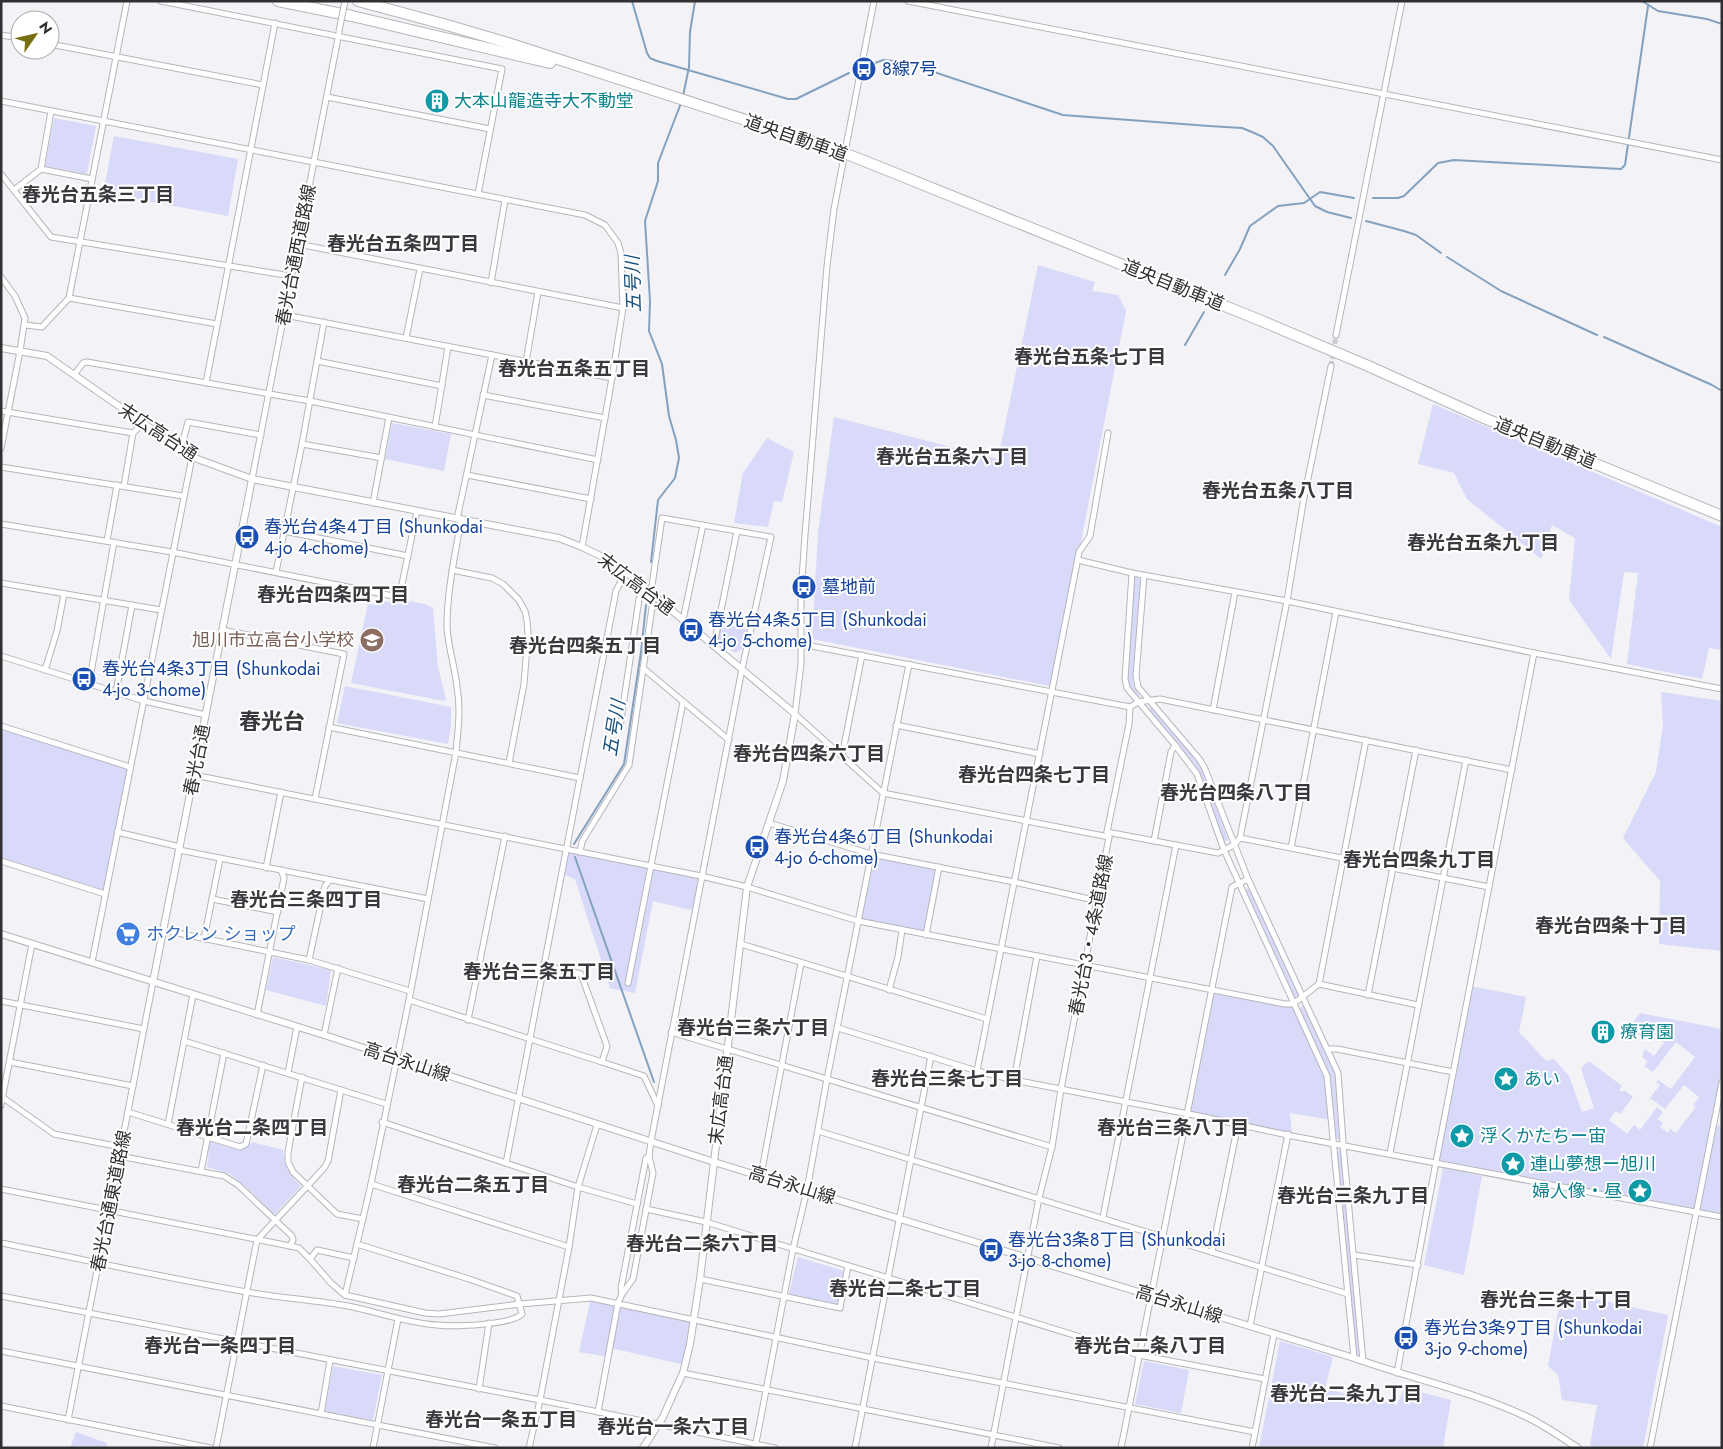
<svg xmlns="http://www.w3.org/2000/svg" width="1723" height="1449" font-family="Jost,'Noto Sans JP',sans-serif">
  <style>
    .green { fill: #d9d9f9 }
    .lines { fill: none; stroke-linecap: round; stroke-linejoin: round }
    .stream { stroke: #84a1bf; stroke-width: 2 }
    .minor-tunnel { stroke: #cbcbd0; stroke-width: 5; stroke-dasharray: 5 2.5; stroke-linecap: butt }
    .minor-casing { stroke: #b5b6bb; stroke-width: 7 }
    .tertiary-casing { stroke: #b5b6bb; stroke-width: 8 }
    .motorway-casing { stroke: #b5b6bb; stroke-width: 12 }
    .minor { stroke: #fff; stroke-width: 5 }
    .tertiary { stroke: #fff; stroke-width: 6 }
    .motorway { stroke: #fff; stroke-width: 10 }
    .minor-bridge-casing { stroke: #b5b6bb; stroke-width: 7; stroke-linecap: butt }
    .motorway-bridge-casing { stroke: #b5b6bb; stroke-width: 12; stroke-linecap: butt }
    .minor-bridge { stroke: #fff; stroke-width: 5 }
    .motorway-bridge { stroke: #fff; stroke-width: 10 }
    .labels { text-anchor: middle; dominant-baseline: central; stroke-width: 4; stroke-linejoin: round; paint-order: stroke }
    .transit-label { font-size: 18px; fill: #164399; stroke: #fff; text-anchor: start }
    .culture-label { font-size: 18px; fill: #0d838f; stroke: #fff; text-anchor: start }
    .street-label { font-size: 18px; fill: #303032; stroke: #fff }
    .education-label { font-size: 18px; fill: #785e54; stroke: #fff; text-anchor: end }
    .shop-label { font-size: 18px; fill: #366cbe; stroke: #fff; text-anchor: start }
    .neighbourhood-label { font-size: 19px; font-weight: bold; fill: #39393d; stroke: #fff }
    .water-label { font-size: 19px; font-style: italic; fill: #18507f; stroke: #fff }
    .district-label { font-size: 22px; font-weight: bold; fill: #39393d; stroke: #fff }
  </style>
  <rect width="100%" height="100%" fill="#f2f2f7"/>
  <g class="green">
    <path d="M54 118 96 126 87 174 45 166Z"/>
    <path d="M114 136 238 159 228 216 103 193Z"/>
    <path d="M1038 265 1095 282 1092 291 1118 295 1126 311 1072 588 1050 686 812 639 818 532 834 417 998 459Z"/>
    <path d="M1433 404 1722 527V650L1709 648 1702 679 1627 664 1638 573 1624 572 1611 659 1569 600 1575 538 1552 525 1541 559 1467 499 1454 473 1418 464Z"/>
    <path d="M392 423 451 434 444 471 385 459Z"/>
    <path d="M767 438 794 452 782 502 774 501 768 527 734 523 743 473Z"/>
    <path d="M1136 577 1141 580 1133 679V684L1140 697 1139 698 1132 690 1128 680 1134 578Z"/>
    <path d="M398 599 425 604 433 608 438 667 446 699 444 701 351 683 368 604 378 605 379 600 397 604Z"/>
    <path d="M722 624 747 629 742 649 735 653 718 639Z"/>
    <path d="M345 686 451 707V726L448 744 337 723Z"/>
    <path d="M1661 692 1722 701V951L1659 944 1660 881 1623 838 1656 772 1663 725Z"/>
    <path d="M1150 707H1153L1200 762 1228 839 1227 841H1223L1195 765 1149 711Z"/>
    <path d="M1 728 128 769 104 890 1 858Z"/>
    <path d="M566 849 701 876 695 911 653 901 635 993 610 988 575 879 563 874Z"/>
    <path d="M871 854 939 867 926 935 858 921Z"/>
    <path d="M1249 887 1251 889 1299 995 1295 998 1245 891Z"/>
    <path d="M273 957 331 970 326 1006 266 990Z"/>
    <path d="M1470 986 1526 997 1519 1032 1546 1061 1554 1059 1569 1076 1582 1112 1594 1108 1581 1068 1589 1061 1622 1086 1619 1090 1622 1092 1624 1090 1633 1097 1620 1114 1615 1111 1609 1120 1627 1134 1634 1125 1640 1130 1657 1107 1663 1112 1657 1119 1663 1123 1660 1127 1668 1133 1670 1129 1676 1133 1696 1107 1693 1105 1699 1097 1684 1085 1665 1109 1650 1098 1660 1085 1656 1082 1658 1080 1671 1089 1695 1057 1676 1042 1653 1072 1644 1066 1648 1062 1642 1057 1645 1049 1654 1056 1664 1043 1647 1030 1641 1037 1629 1027 1640 1013 1722 1029V1082L1714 1125 1722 1126V1217L1436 1162Z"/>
    <path d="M1211 990 1293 1004 1327 1076 1331 1120 1290 1113 1292 1136 1187 1113Z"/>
    <path d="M1303 1005H1306L1336 1074 1342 1141 1336 1138 1329 1075 1300 1009Z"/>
    <path d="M210 1141C225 1146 240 1155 252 1142L283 1150C284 1167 290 1175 301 1186L274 1215 247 1188 230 1174 207 1167Z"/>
    <path d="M1338 1150H1341L1362 1356 1355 1354 1337 1153Z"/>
    <path d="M1443 1168 1482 1176 1464 1275 1424 1265Z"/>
    <path d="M798 1257 844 1271 837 1305 789 1294Z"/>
    <path d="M1563 1292 1668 1315 1643 1448H1594L1590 1445 1597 1405 1562 1400 1558 1375 1548 1366 1557 1317Z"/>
    <path d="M591 1298 694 1320 685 1365 611 1348 609 1357 579 1352Z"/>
    <path d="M1280 1341 1333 1357 1325 1389 1397 1405 1404 1388 1451 1400 1443 1448H1259Z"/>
    <path d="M1144 1361 1189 1370 1181 1413 1135 1404Z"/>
    <path d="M333 1366 382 1375 373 1420 325 1411Z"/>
    <path d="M76 1432 107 1443 106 1448H70Z"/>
  </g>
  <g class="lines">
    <g class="stream">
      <path d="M632 1 647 53 650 58 657 61 788 99H796L849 73"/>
      <path d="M1642 1 1658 11 1707 19 1722 24"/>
      <path d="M875 63 883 60 904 62 1063 115 1209 126 1242 128 1252 132 1263 137 1273 146 1315 206 1327 212 1351 218"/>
      <path d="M683 96 689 67 690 32 695 1"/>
      <path d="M1373 198H1398L1404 196 1438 163 1454 160 1621 169 1625 165 1648 6"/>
      <path d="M1366 221 1404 231 1416 235 1441 253"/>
      <path d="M1447 257 1501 291 1597 335"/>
      <path d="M1225 275 1240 249 1250 226 1278 206 1304 203 1320 192 1354 198"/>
      <path d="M1604 337 1712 385 1722 391"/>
      <path d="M1185 345 1204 312"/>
      <path d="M651 562 658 500 675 478 679 458 676 440 669 416 662 364 649 331 650 301 645 221 658 181V163L681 103"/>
      <path d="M574 844 624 764 641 652 646 605"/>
      <path d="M575 857 654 1082"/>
    </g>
    <path class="minor-tunnel" d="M1331 366 1336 335"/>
    <defs>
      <g id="minor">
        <path d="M161 1 502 69 478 194"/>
        <path d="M874 1 834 209 827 266 805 535 801 594V664L795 714 883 793 1109 837"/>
        <path d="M908 1 1722 160"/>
        <path d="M1 35 20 38"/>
        <path d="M50 44 263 85"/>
        <path d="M327 97 490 129"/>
        <path d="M1 101 585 215 605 225 618 243 621 253 623 308 612 378 582 547"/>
        <path d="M41 169 51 111"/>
        <path d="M1 174 51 237 291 276"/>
        <path d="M14 190 41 169 92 179"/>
        <path d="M298 244 623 308"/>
        <path d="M1 277 15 296 25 318 20 351 1 448"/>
        <path d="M491 283 505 200"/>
        <path d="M69 298 217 324"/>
        <path d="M285 315 612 378"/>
        <path d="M25 325 42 327 69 298 127 1"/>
        <path d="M1336 335 1402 1"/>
        <path d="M406 338 420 269"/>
        <path d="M317 361 442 386"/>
        <path d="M526 362 538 292"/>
        <path d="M74 375 83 363 87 362 310 401 598 460"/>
        <path d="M206 383 275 23"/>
        <path d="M483 395 605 418"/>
        <path d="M1 411 133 433"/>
        <path d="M435 427 448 347"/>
        <path d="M302 444 382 458"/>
        <path d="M179 449 183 441 188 422 261 435"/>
        <path d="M1 467 183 496"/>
        <path d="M467 475 591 499"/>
        <path d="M252 479 339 33"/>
        <path d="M124 486 133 433 143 424"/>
        <path d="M373 503 389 417"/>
        <path d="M457 519 492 355"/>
        <path d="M1 524 172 552 393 596 399 593 401 589 417 511"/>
        <path d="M284 531 408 556"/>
        <path d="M107 541 117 485"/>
        <path d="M1078 560 1132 573 1287 601 1534 653"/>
        <path d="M452 570 492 578 503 584 518 599 525 611 527 621 528 634 524 684 509 763"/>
        <path d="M276 572 302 444 324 322"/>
        <path d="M1132 573 1125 679 1127 688 1175 745 1197 774 1224 850 1327 1076 1354 1358"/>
        <path d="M1144 575 1136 676 1138 687 1200 760 1205 769 1248 879 1338 1073 1344 1156 1363 1361"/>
        <path d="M1 583 161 610"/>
        <path d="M683 620 703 525"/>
        <path d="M222 630 344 654 315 799"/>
        <path d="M801 644 1130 707 1138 702 1160 699 1512 770"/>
        <path d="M714 645 737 531"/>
        <path d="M1 656 144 701 206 715"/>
        <path d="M643 668 729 740"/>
        <path d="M45 670 57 631 64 594"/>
        <path d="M89 684 114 542"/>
        <path d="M116 692 132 605"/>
        <path d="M1213 710 1235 592"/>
        <path d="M896 725 1040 754"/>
        <path d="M1 726 130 767"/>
        <path d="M329 727 580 778"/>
        <path d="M620 727 639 599 645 587"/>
        <path d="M842 756 862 655"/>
        <path d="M194 775 701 876 747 887 858 921 1285 1004H1293L1319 984 1366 740"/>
        <path d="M769 823 871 854 1014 882 1098 901"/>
        <path d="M117 832 180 847"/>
        <path d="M1107 832 1218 853 1234 845 1240 838 1287 601 1303 503 1331 366"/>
        <path d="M1240 838 1489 887"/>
        <path d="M1154 841 1171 752 1175 745"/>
        <path d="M1291 848 1336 612"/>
        <path d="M179 850 428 899"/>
        <path d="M580 852 582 842 586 835 629 765 654 594"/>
        <path d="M1 861 105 894"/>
        <path d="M266 868 281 792"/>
        <path d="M212 899 278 912"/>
        <path d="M163 930 309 960 410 991"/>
        <path d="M926 935 939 867"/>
        <path d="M204 939 220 859"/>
        <path d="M741 944 987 1019"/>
        <path d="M309 960 325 886 330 880"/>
        <path d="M92 962 192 457"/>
        <path d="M628 983 683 702"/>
        <path d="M1319 984 1418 1005"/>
        <path d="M889 990 898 957 902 930"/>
        <path d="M1368 995 1416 750"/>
        <path d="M409 1000 602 1062 607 1046 581 974 545 966"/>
        <path d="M1 1001 144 1029"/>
        <path d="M257 1015 284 878 281 870"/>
        <path d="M468 1020 505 836"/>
        <path d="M838 1028 977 1071 1014 1080 1199 1116 1292 1136 1722 1217"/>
        <path d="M671 1032 1052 1147"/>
        <path d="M324 1035 338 968"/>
        <path d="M184 1041 386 1104"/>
        <path d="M1328 1049H1337L1453 1072"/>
        <path d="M10 1062 133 1086"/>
        <path d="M602 1062 644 1076 658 1106"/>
        <path d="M977 1071 1077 563 1079 552 1090 536 1108 433"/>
        <path d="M288 1073 297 1027"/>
        <path d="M302 1077 288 1152V1162L293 1172 337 1214 363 1219"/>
        <path d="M1014 1080 1037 956"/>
        <path d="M2 1097 54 1134 121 1147"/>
        <path d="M1 1105 32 944"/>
        <path d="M128 1112 240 1147 246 1144 263 1065"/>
        <path d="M382 1122 578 1187 637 1204"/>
        <path d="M168 1124 193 995"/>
        <path d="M818 1131 1348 1294"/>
        <path d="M1390 1153 1466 760"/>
        <path d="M119 1156 224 1176 238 1185 292 1236 293 1240 290 1246"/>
        <path d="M506 1163 616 591 626 572"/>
        <path d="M201 1171 224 1053"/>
        <path d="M761 1175 801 963"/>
        <path d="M371 1184 569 1247"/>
        <path d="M1 1189 290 1246 299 1248 310 1259 317 1250 354 1258"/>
        <path d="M646 1209 706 1222 1139 1355 1265 1379"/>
        <path d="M1103 1217 1176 845"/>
        <path d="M1 1243C83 1259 165 1278 247 1292 280 1298 315 1300 348 1306 378 1312 407 1323 437 1325 454 1327 511 1325 522 1314L517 1296 469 1279 357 1244"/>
        <path d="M1212 1252 1238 1124"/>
        <path d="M1354 1255 1418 1265"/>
        <path d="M310 1259 331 1283 345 1295 425 1313 439 1314 520 1304 591 1298 873 1358 1255 1432"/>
        <path d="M700 1279 840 1308 848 1266"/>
        <path d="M622 1294 621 1288 646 1158 649 1156"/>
        <path d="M345 1295 371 1184 409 1000 456 752C458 730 461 709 457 687 455 667 448 647 447 627 447 590 455 556 461 520"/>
        <path d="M1 1296 540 1400 775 1448"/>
        <path d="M1250 1326 1288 1134"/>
        <path d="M1 1351 495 1448"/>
        <path d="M683 1373 1059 1448"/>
        <path d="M1397 1373 1436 1162 1534 653 1722 689"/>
        <path d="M479 1389 489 1323"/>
        <path d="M1 1406 211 1448"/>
        <path d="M598 1412 618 1303 622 1294 633 1279 653 1173 649 1156 651 1141 742 669 771 537 662 518 651 592"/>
        <path d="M321 1414 330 1360"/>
        <path d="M68 1420 153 982"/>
        <path d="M216 1448 257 1240 324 1168 328 1161 341 1090"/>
        <path d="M373 1448 398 1319"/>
        <path d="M529 1448 540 1400 569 1247 578 1187 597 1125"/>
        <path d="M755 1448 793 1249 807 1190 827 1079 909 664"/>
        <path d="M855 1448 931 1056"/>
        <path d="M991 1448 1039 1198 1052 1147 1061 1089 1109 837 1107 832 1129 724 1130 707"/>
        <path d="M1121 1448 1232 887 1248 879"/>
        <path d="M1252 1448 1274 1334"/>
        <path d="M1650 1448 1722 1082"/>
      </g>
      <g id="tertiary">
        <path d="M1 348 47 356 192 457 252 479 559 538 582 547 607 559 626 572 795 714 783 781 747 887 700 1279 690 1344 683 1373 676 1388 663 1417 643 1448"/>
        <path d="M1 934 324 1035 714 1162 1354 1358C1410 1378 1471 1391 1525 1416 1544 1425 1561 1437 1578 1448"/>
        <path d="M153 982 252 479"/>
      </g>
      <g id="motorway">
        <path d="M278 1 352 16 550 63"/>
        <path d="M358 1 447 25 508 43 826 146"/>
        <path d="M867 162 1257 319 1366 365 1484 418 1722 516"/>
      </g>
    </defs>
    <use href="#minor" class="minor-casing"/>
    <use href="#tertiary" class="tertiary-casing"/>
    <use href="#motorway" class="motorway-casing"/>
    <use href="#minor" class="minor"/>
    <use href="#tertiary" class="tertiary"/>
    <use href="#motorway" class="motorway"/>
    <defs>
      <path id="minor-bridge" d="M339 31 345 1"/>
      <path id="motorway-bridge" d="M826 146 867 162"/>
    </defs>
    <use href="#minor-bridge" class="minor-bridge-casing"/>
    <use href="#motorway-bridge" class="motorway-bridge-casing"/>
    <use href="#minor-bridge" class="minor-bridge"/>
    <use href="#motorway-bridge" class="motorway-bridge"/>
  </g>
  <defs>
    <symbol id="bus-disc" viewBox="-11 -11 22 22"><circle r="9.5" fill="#1a4fb4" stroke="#fff"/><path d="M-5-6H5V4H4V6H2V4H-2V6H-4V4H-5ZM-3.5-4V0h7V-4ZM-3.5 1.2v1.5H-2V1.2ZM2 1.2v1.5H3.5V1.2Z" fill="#fff"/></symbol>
    <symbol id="building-disc" viewBox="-11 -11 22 22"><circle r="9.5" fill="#0f9aa8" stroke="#fff"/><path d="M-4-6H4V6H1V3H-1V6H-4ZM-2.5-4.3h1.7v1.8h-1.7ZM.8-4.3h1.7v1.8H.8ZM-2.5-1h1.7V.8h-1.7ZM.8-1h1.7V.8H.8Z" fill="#fff"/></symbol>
    <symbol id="school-disc" viewBox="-11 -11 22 22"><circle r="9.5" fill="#8d6e63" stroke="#fff"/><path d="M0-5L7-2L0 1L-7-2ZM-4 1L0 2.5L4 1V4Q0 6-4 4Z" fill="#fff"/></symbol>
    <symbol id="supermarket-disc" viewBox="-11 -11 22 22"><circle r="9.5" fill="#3f7fe0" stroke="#fff"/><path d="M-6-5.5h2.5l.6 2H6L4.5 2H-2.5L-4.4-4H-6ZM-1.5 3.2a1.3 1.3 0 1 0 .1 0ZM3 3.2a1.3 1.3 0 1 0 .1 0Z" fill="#fff"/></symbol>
    <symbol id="sight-disc" viewBox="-11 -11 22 22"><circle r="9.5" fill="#0f9aa8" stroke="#fff"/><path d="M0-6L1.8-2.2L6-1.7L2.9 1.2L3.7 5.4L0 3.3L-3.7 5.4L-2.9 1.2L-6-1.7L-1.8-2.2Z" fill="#fff"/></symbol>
  </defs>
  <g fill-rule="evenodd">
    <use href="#bus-disc" x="850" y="55" width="28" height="28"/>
    <use href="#building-disc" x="423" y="87" width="28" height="28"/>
    <use href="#bus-disc" x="233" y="523" width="28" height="28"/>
    <use href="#bus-disc" x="790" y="573" width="28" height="28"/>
    <use href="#bus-disc" x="677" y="616" width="28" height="28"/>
    <use href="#school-disc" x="358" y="626" width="28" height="28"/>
    <use href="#bus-disc" x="70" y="665" width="28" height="28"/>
    <use href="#bus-disc" x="743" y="833" width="28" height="28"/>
    <use href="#supermarket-disc" x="114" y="920" width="28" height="28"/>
    <use href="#building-disc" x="1589" y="1018" width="28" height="28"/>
    <use href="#sight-disc" x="1492" y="1065" width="28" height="28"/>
    <use href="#sight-disc" x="1448" y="1122" width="28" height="28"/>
    <use href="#sight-disc" x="1499" y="1150" width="28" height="28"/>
    <use href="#sight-disc" x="1626" y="1177" width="28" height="28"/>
    <use href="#bus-disc" x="977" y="1236" width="28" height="28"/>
    <use href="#bus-disc" x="1392" y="1324" width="28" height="28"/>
  </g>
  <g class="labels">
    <g class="transit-label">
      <text x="882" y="69">8線7号</text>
      <text x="264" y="527">春光台4条4丁目 (Shunkodai<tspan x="264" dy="21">4-jo 4-chome)</tspan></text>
      <text x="822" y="587">墓地前</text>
      <text x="708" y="620">春光台4条5丁目 (Shunkodai<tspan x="708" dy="21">4-jo 5-chome)</tspan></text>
      <text x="102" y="669">春光台4条3丁目 (Shunkodai<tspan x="102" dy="21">4-jo 3-chome)</tspan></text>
      <text x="774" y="837">春光台4条6丁目 (Shunkodai<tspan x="774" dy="21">4-jo 6-chome)</tspan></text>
      <text x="1008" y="1240">春光台3条8丁目 (Shunkodai<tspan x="1008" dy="21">3-jo 8-chome)</tspan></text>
      <text x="1424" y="1328">春光台3条9丁目 (Shunkodai<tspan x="1424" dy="21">3-jo 9-chome)</tspan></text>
    </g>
    <g class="culture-label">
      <text x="454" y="101">大本山龍造寺大不動堂</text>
      <text x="1620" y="1032">療育園</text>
      <text x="1524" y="1079">あい</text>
      <text x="1480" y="1136">浮くかたちー宙</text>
      <text x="1530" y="1164">連山夢想ー旭川</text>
      <text x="1622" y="1191" text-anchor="end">婦人像・昼</text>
    </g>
    <g class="street-label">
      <text transform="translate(796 138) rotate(19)">道央自動車道</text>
      <text transform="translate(296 255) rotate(-79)">春光台通西道路線</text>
      <text transform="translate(1173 285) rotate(22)">道央自動車道</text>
      <text transform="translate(158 432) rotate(33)">末広高台通</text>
      <text transform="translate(1545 443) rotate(22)">道央自動車道</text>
      <text transform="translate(636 584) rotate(37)">末広高台通</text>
      <text transform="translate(197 760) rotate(-79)">春光台通</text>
      <text transform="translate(1091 935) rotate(-79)">春光台3・4条道路線</text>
      <text transform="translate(407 1062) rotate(18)">高台永山線</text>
      <text transform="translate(721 1100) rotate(-83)">末広高台通</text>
      <text transform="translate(792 1185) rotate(17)">高台永山線</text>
      <text transform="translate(111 1201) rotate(-79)">春光台通東道路線</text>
      <text transform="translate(1179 1304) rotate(17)">高台永山線</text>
    </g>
    <g class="education-label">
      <text x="354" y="640">旭川市立高台小学校</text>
    </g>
    <g class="shop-label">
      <text x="146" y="934">ホクレン ショップ</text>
    </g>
    <g class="neighbourhood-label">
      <text x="98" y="194">春光台五条三丁目</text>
      <text x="403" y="243">春光台五条四丁目</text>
      <text x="1090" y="356">春光台五条七丁目</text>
      <text x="574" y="368">春光台五条五丁目</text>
      <text x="952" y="456">春光台五条六丁目</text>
      <text x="1278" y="490">春光台五条八丁目</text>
      <text x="1483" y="542">春光台五条九丁目</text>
      <text x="333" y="594">春光台四条四丁目</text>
      <text x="585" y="645">春光台四条五丁目</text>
      <text x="809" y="753">春光台四条六丁目</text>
      <text x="1034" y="774">春光台四条七丁目</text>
      <text x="1236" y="792">春光台四条八丁目</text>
      <text x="1419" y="859">春光台四条九丁目</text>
      <text x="306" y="899">春光台三条四丁目</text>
      <text x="1611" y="925">春光台四条十丁目</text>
      <text x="539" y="971">春光台三条五丁目</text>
      <text x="753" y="1027">春光台三条六丁目</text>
      <text x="947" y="1078">春光台三条七丁目</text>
      <text x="252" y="1127">春光台二条四丁目</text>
      <text x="1173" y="1127">春光台三条八丁目</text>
      <text x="473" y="1184">春光台二条五丁目</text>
      <text x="1353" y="1195">春光台三条九丁目</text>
      <text x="702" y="1243">春光台二条六丁目</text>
      <text x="905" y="1288">春光台二条七丁目</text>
      <text x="1556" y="1299">春光台三条十丁目</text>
      <text x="220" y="1345">春光台一条四丁目</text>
      <text x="1150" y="1345">春光台二条八丁目</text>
      <text x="1346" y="1393">春光台二条九丁目</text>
      <text x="501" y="1419">春光台一条五丁目</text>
      <text x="673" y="1426">春光台一条六丁目</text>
    </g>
    <g class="water-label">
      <text transform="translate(633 284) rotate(-92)">五号川</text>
      <text transform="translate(614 728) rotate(-81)">五号川</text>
    </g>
    <g class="district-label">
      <text x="272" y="721">春光台</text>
    </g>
  </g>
  <rect width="1723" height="1449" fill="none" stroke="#303032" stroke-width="5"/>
  <g transform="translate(35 35) rotate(56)"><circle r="24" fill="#ffffff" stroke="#acacad"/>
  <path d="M0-4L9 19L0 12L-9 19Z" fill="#776e0d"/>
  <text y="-8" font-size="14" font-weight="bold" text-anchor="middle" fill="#303032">N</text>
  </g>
</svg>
